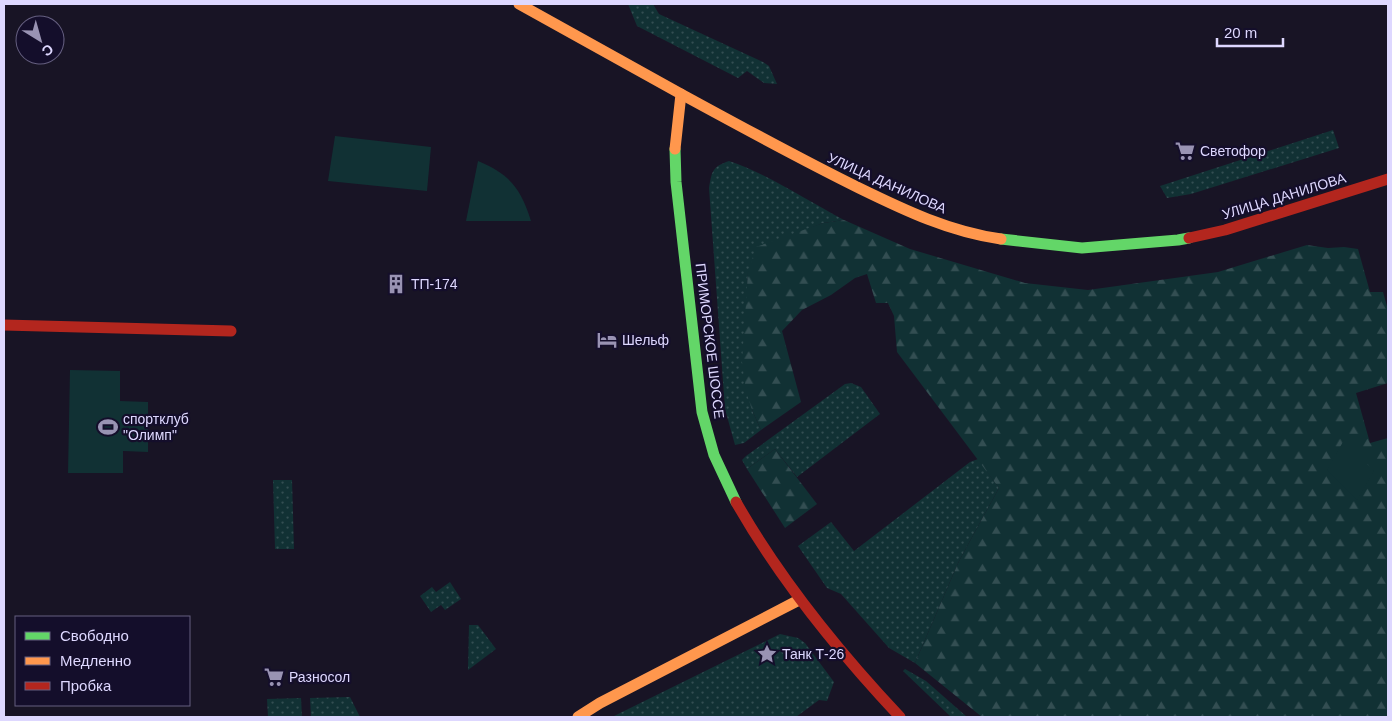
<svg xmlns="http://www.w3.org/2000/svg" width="1392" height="721" font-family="Arial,sans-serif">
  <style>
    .grass { fill: url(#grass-dots) }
    .forest { fill: url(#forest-firs) }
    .park { fill: #113134 }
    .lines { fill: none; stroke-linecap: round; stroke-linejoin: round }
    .fast { stroke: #63d668; stroke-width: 11 }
    .slow { stroke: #ff974d; stroke-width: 11 }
    .jam { stroke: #b3261e; stroke-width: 11 }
    .labels { text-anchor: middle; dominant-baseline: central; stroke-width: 4.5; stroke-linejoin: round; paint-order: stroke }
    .poi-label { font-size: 14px; fill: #ded8ff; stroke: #140e2b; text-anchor: start }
    .street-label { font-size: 14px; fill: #ded8ff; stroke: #140e2b }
  </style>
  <defs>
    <pattern id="grass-dots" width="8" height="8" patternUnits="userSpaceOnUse" patternTransform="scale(1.25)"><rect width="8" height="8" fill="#113134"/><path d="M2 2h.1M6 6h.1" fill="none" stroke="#334e52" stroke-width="1.8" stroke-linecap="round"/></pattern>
    <pattern id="forest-firs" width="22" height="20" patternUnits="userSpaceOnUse" patternTransform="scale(1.25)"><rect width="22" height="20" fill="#113134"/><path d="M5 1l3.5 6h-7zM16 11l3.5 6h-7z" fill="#334e52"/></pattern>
  </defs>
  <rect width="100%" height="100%" fill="#181425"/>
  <g class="grass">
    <path d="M628 4H653L659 14 763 62 769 66 777 84 764 83 747 71 738 78 637 26Z"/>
    <path d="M1333 130 1339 148 1191 194 1167 198 1160 186Z"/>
    <path d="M729 161C766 173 808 201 844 220L823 223 801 232 748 272 747 305 752 410 761 430 744 443 735 445 725 409 709 188C712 171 712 167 729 161Z"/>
    <path d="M851 383 861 387 880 414 797 477 775 449 747 469 742 460 746 456 845 384Z"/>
    <path d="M978 459 999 488 959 561 915 663 889 648 841 594 827 588 798 546 831 522 854 551 970 462Z"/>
    <path d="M273 480H292L294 549H275Z"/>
    <path d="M450 582 461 599 445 610 441 605 431 612 420 596 432 587 436 592Z"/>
    <path d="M469 625H478L496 649 468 670Z"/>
    <path d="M780 634 798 638 805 643 834 682 827 701 819 700 796 717H612Z"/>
    <path d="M905 669 926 681 967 717H951L903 671Z"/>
    <path d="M350 697 360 717H311L310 698Z"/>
    <path d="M301 698 302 717H268L267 699Z"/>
  </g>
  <g class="forest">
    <path d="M844 220 910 249 1025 283 1088 290 1218 272 1307 245 1328 248 1344 247 1358 249 1370 292H1383L1388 310V383L1356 393 1370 443 1388 438V717H982L915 663 959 561 999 488 897 352 894 316 888 303H876L867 274 855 278 831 295 802 310 782 331 801 402 761 430 752 410 746 391 742 362 748 272 756 247 823 223Z"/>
    <path d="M775 449 817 504 785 528 747 469Z"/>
  </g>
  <g class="park">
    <path d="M335 136 431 147 427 191 328 181Z"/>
    <path d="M478 161C510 174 521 189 531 221H466Z"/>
    <path d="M70 370 120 371V401L148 402V452L123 451V473H68Z"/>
    <path d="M1344 440 1374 471 1357 500 1327 470Z"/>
  </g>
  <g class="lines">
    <g class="fast">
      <path d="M675 149 676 182 702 412 714 455 736 502"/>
      <path d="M1001 239 1082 248 1178 240 1189 238"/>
    </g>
    <g class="slow">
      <path d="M519 4 681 94 675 149"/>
      <path d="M681 94C740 126 798 158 859 188 904 210 950 232 1001 239"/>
      <path d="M578 717 600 703 799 600"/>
    </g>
    <g class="jam">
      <path d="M1189 238 1225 230 1388 179"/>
      <path d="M4 325 231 331"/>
      <path d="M736 502C781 581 838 651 900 717"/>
    </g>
  </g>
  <defs>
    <symbol id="supermarket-bare" viewBox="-9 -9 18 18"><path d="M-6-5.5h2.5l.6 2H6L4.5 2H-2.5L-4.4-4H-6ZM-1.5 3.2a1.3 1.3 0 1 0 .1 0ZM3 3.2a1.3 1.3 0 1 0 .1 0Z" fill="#9993b3" stroke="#140e2b" stroke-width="2.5" paint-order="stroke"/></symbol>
    <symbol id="building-bare" viewBox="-9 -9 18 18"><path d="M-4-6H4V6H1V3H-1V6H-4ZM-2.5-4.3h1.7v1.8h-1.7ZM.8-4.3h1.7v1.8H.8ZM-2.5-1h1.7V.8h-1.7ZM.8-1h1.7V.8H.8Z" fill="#9993b3" stroke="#140e2b" stroke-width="2.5" paint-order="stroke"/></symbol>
    <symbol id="hotel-bare" viewBox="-9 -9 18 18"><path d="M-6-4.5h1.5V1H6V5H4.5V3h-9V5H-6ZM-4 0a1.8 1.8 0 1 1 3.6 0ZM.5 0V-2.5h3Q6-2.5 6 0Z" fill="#9993b3" stroke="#140e2b" stroke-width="2.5" paint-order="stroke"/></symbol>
    <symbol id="stadium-bare" viewBox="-9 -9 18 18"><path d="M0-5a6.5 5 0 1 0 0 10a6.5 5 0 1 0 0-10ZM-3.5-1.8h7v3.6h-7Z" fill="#9993b3" stroke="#140e2b" stroke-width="2.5" paint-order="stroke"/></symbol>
    <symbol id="sight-bare" viewBox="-9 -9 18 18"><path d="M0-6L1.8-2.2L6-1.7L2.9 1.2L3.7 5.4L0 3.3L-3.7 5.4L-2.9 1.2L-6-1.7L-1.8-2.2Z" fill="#9993b3" stroke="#140e2b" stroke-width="2.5" paint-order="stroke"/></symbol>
  </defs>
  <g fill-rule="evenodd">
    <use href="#supermarket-bare" x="1171" y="137" width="28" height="28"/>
    <use href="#building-bare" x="382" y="270" width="28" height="28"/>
    <use href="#hotel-bare" x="593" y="326" width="28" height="28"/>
    <use href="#stadium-bare" x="94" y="413" width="28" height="28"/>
    <use href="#sight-bare" x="753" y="640" width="28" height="28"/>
    <use href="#supermarket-bare" x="260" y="663" width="28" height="28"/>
  </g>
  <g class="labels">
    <g class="poi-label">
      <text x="1200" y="151">Светофор</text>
      <text x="411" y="284">ТП-174</text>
      <text x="622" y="340">Шельф</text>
      <text x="123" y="419">спортклуб<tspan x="123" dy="16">"Олимп"</tspan></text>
      <text x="782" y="654">Танк Т-26</text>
      <text x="289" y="677">Разносол</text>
    </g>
    <g class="street-label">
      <text transform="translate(887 183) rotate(24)">УЛИЦА ДАНИЛОВА</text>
      <text transform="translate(1284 196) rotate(-17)">УЛИЦА ДАНИЛОВА</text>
      <text transform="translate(710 341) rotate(83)">ПРИМОРСКОЕ ШОССЕ</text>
    </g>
  </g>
  <rect width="1392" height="721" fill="none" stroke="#ded8ff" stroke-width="10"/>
  <rect x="15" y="616" width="175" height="90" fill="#140e2b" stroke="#655f80"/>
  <rect x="25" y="632" width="25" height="8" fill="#63d668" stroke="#655f80"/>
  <text x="60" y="641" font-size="15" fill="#ded8ff">Свободно</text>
  <rect x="25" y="657" width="25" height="8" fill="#ff974d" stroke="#655f80"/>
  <text x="60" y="666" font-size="15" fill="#ded8ff">Медленно</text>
  <rect x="25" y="682" width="25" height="8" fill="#b3261e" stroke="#655f80"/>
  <text x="60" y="691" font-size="15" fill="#ded8ff">Пробка</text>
  <g transform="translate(40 40) rotate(143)"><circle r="24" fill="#140e2b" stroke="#655f80"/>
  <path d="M0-4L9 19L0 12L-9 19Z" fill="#9993b3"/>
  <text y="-8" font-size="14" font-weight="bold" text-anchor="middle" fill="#ded8ff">С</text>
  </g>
  <path d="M1217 38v8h66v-8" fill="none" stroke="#ded8ff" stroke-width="2.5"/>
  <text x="1224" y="38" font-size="15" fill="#ded8ff" stroke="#140e2b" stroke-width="4" paint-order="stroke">20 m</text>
</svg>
